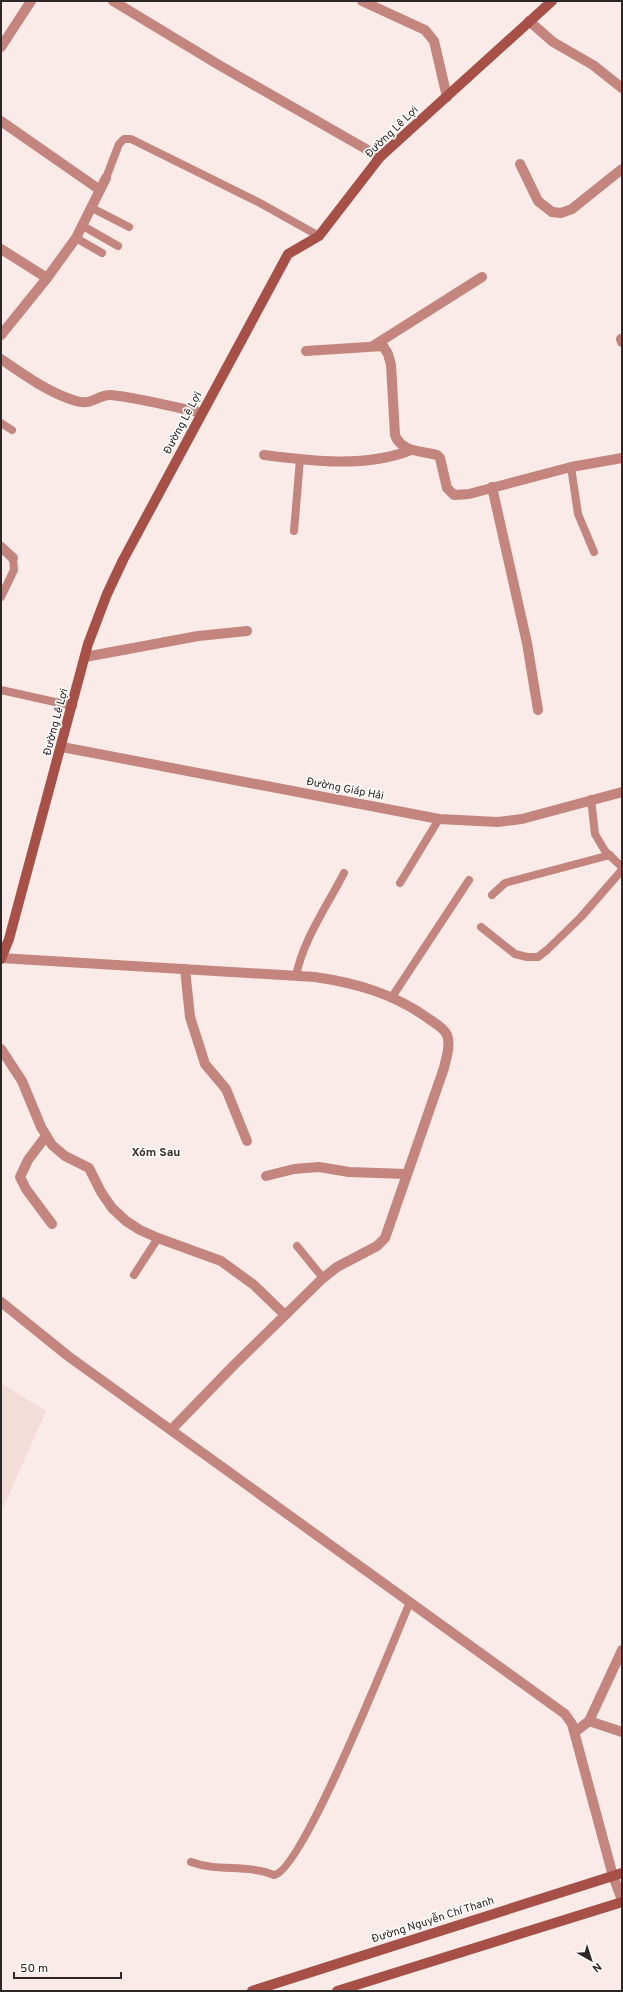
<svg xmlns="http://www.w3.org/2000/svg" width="623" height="1992" font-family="Overpass,sans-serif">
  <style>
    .built { fill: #f4dcd8 }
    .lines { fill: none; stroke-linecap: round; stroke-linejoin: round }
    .service { stroke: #c3857e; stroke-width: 8 }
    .minor { stroke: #c3857e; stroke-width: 10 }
    .tertiary { stroke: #c3857e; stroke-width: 10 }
    .secondary { stroke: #a75048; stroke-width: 10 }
    .labels { text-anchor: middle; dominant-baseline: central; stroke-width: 3.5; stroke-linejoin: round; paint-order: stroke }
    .street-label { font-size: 11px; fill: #2d2727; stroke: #fefbfb }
    .neighbourhood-label { font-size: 12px; font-weight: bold; fill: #3a2f2e; stroke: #fefbfb }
  </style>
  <rect width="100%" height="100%" fill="#faebe9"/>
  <path class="built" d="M1 1383 46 1411 1 1512Z"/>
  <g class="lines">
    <g class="service">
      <path d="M106 178 119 144 124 139H131L260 203 319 236"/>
      <path d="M92 208 129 227"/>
      <path d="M83 226 118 246"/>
      <path d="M76 238 102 253"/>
      <path d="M1 423 12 430"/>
      <path d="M571 467 578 514 594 552"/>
      <path d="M294 531 300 459"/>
      <path d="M1 597 14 570 13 558"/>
      <path d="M1 690 73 706"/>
      <path d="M591 799 595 834 605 851 622 867"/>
      <path d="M400 883 439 819"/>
      <path d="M492 895 505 883 610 855"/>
      <path d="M481 927 515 954 527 957H538L547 950 581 917 622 870"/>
      <path d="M296 976C303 940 327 906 344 873"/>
      <path d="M392 997 469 880"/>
      <path d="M297 1246 323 1278"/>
      <path d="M134 1275 158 1238"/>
      <path d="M191 1862C218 1872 247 1864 274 1875 303 1871 394 1639 410 1602"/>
    </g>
    <g class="minor">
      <path d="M113 1 219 65 380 157"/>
      <path d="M362 1 425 30 434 41 447 97"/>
      <path d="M529 21 553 42 593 65 622 88"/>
      <path d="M1 47 31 1"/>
      <path d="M1 121 100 190"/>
      <path d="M520 164 538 201 552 212 561 213 572 209 622 169"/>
      <path d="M1 249 47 278"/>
      <path d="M1 335 47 278 76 238 106 178"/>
      <path d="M621 339 622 342"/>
      <path d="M373 346 482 277"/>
      <path d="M306 351 383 346 388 354 391 365 395 435C401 452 422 451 437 455L440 458 447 488 454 495 469 494 571 467 622 458"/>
      <path d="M1 359C24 375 49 393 76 401 93 406 98 394 111 395 140 398 173 407 202 413"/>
      <path d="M264 455C311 461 366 468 411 450"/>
      <path d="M492 487 527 643 538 710"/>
      <path d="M1 547 13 558"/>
      <path d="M85 657 198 636 247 631"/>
      <path d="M1 958 315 977C356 983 395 994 429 1019 435 1023 444 1028 447 1035 451 1046 446 1058 444 1068L385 1238 377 1246 337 1267 323 1278 234 1365 171 1430"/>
      <path d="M185 969 190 1017 205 1064 226 1089 247 1141"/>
      <path d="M1 1049 22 1081 41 1127 52 1145 65 1156 89 1168 101 1192 112 1208 126 1221 140 1230 158 1238 221 1261 254 1285 285 1315"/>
      <path d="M46 1136 28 1160 20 1177 26 1189 52 1224"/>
      <path d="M266 1176 294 1169 319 1167 349 1172 406 1174"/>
      <path d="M1 1302 68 1356 565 1714 572 1724 613 1876 622 1900"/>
      <path d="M589 1721 622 1732"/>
      <path d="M575 1732 589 1721 622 1650"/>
    </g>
    <path class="tertiary" d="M62 747 439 819 498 822 522 819 622 792"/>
    <g class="secondary">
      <path d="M1 959 9 939 88 644 107 594 123 560 288 254 319 236 380 157 552 1"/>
      <path d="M252 1991 622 1873"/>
      <path d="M337 1991 622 1902"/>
    </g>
  </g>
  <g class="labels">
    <g class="street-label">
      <text transform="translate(392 132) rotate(-44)">Đường Lê Lợi</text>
      <text transform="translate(183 423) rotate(-62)">Đường Lê Lợi</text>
      <text transform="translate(56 722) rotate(-75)">Đường Lê Lợi</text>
      <text transform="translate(345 789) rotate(11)">Đường Giáp Hải</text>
      <text transform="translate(433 1920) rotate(-18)">Đường Nguyễn Chí Thanh</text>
    </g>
    <g class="neighbourhood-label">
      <text x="156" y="1153">Xóm Sau</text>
    </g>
  </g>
  <rect width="623" height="1992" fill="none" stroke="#2d2727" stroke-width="4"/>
  <g transform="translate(591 1960) rotate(141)" stroke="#fefbfb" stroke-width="3" paint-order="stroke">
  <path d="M0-3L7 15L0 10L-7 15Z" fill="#2d2727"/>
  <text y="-6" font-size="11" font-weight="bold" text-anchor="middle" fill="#2d2727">N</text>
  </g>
  <path d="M14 1972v6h107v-6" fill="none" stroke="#2d2727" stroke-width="2"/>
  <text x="20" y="1972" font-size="12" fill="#2d2727" stroke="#fefbfb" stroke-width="3" paint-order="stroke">50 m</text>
</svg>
